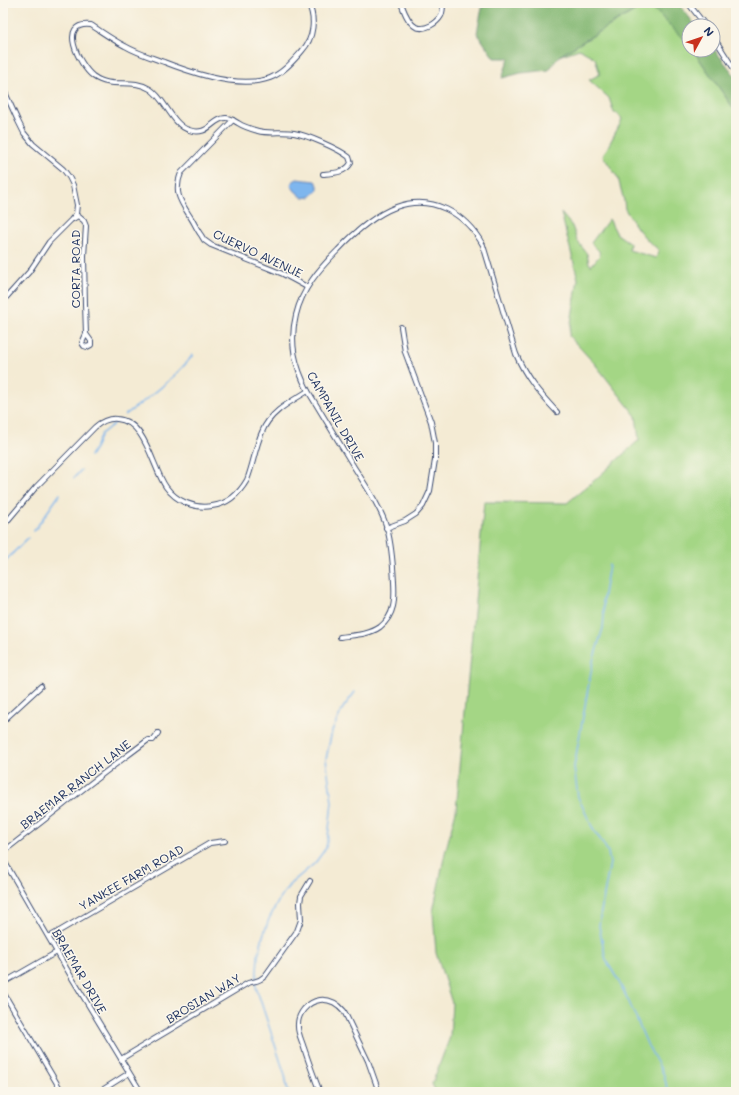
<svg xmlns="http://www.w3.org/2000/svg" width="739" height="1095" font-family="Mali,sans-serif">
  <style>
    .green { fill: #a4d685; stroke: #608272 }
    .forest { fill: #83b772; stroke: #4f7368 }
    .water { fill: #7eb6ee; stroke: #4c72a6 }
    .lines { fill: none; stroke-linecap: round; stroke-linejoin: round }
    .stream { stroke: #7eb6ee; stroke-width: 1.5 }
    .minor-casing { stroke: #3c4b70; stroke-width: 6 }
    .minor { stroke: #fff; stroke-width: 4 }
    .labels { text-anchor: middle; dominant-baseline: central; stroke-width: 3; stroke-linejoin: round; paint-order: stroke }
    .street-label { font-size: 12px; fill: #1b2f5e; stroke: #fbf7ec }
  </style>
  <rect width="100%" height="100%" fill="#fbf7ec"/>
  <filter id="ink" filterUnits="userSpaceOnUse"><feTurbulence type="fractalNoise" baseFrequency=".025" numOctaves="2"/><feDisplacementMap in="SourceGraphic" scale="8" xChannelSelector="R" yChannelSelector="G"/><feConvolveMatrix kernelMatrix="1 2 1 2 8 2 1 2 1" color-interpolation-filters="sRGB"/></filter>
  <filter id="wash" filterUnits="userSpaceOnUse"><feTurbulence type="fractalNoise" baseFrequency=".012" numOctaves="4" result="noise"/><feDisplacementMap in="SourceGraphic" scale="16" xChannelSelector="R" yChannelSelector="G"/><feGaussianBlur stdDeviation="0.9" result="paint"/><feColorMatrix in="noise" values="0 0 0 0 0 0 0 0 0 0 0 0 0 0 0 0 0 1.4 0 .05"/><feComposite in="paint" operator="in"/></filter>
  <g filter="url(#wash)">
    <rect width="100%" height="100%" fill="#f4ebd4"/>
    <path class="green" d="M648 3 687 42 689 45V50H693L736 112V1092H436L432 1084 450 1037 452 1003 436 953 433 912 445 853 456 811 484 502 567 503 596 479 639 440 636 416 595 364 569 336 578 279 561 213 572 226 577 240 587 254 589 263 591 266 600 255 599 251 591 243 609 219 617 234 630 243 629 250 656 258 659 250 648 241 637 228 625 209 624 201 618 178 603 156 620 124 622 119 618 114 614 113 609 98 589 80 600 74 595 58 579 49 559 56Z"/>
    <g class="forest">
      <path d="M483 3H647L559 56 549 70 521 73 502 78 509 58H494L477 33Z"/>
      <path d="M648 3H678L696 26H689V45Z"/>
      <path d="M713 48 736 77V112L693 50H713Z"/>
    </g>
    <path class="water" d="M297 179 315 181 318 185V190L310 197 303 198 295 191 291 185 292 182Z"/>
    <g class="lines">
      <g class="stream">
        <path d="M125 415C150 397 174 379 193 355"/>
        <path d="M90 456 96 446 101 434 116 422"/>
        <path d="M74 478 81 470"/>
        <path d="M34 531 60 494"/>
        <path d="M3 563 28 538"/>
        <path d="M609 565 603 600 604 616 603 628 593 661 574 767 578 797 594 831 603 843 608 852 610 863 600 917 599 926 606 960 619 982 629 1002 648 1046 664 1075 668 1092"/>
        <path d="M288 1092 285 1075 256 987 258 956 263 936 269 919 280 898 290 884 315 863 326 848 329 829 332 802 326 759 332 731 343 708 355 692"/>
      </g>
    </g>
  </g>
  <g filter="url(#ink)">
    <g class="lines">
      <defs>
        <g id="minor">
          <path d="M308 3C316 18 314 38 302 51 293 61 283 73 270 78 240 89 192 73 164 62 150 57 137 53 125 46 113 40 102 32 91 25 57 21 79 65 93 76 112 90 131 77 150 89 165 98 172 125 189 130 208 137 212 119 225 118 230 117 234 121 238 123 244 127 251 129 258 131 269 134 282 131 294 133 307 135 339 149 349 157L351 163C345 173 334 173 323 174"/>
          <path d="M401 3C404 11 408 23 416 27 425 31 437 23 441 16 443 12 443 7 443 3"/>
          <path d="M688 3 706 26"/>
          <path d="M713 36 736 72"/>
          <path d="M3 88 18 121 24 133 33 144 63 169 69 177 73 185 77 205 76 214 71 220 49 242 29 272 3 301"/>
          <path d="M233 120 181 173C173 193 181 202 191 218 195 224 197 230 201 235L204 240 211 245 283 274 307 287"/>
          <path d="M73 219 78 216 84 221 86 226 84 256 85 304 86 334 82 343 84 346 87 347 91 345V341L86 334"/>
          <path d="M3 526 36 487 95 427C101 422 108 418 117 419 146 421 152 467 166 487 176 501 194 509 212 506 228 504 239 494 247 480 253 465 255 448 262 432 270 412 290 402 308 391"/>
          <path d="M386 528 405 521 416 514 423 506 430 491 435 460V443L431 422 405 352 401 327"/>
          <path d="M340 637C353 635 369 635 380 627 395 615 395 599 394 582 393 564 392 546 387 528 380 506 366 486 354 467 339 442 323 416 308 391 295 366 289 343 296 315 302 289 319 269 338 250 353 234 375 215 396 207 432 194 465 213 483 245L516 354C526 378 540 394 557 412"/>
          <path d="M3 721 41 686"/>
          <path d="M3 852 62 806C90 783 119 762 148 740H153L158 733"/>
          <path d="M3 859 72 978 141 1092"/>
          <path d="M49 937 205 846 210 843 225 841"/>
          <path d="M3 983 57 952"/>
          <path d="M3 992 62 1092"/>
          <path d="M121 1059 248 983C257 980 257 983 265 976L297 931 301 920 300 903 301 896 310 881"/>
          <path d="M99 1092 129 1073"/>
          <path d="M320 1092C314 1077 309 1063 304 1048 302 1041 298 1034 298 1027 297 1014 307 1002 320 1000 330 999 338 1004 344 1011L368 1061 379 1092"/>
        </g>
      </defs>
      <use href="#minor" class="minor-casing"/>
      <use href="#minor" class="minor"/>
    </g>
  </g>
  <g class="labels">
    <g class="street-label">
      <text transform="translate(258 253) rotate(25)">CUERVO AVENUE</text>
      <text transform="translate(75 269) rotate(-90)">CORTA ROAD</text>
      <text transform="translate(336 416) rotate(60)">CAMPANIL DRIVE</text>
      <text transform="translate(75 784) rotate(-38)">BRAEMAR RANCH LANE</text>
      <text transform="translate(131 877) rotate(-30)">YANKEE FARM ROAD</text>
      <text transform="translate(80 971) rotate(60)">BRAEMAR DRIVE</text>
      <text transform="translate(203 998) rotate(-31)">BROSIAN WAY</text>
    </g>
  </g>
  <rect width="739" height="1095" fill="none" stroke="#fbf7ec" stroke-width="16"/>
  <g transform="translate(701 38) rotate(50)"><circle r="19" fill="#fbf7ec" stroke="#a1a7b3"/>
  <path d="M0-3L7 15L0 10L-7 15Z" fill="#c8321e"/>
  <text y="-6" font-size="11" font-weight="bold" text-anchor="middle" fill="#1b2f5e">N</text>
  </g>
</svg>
